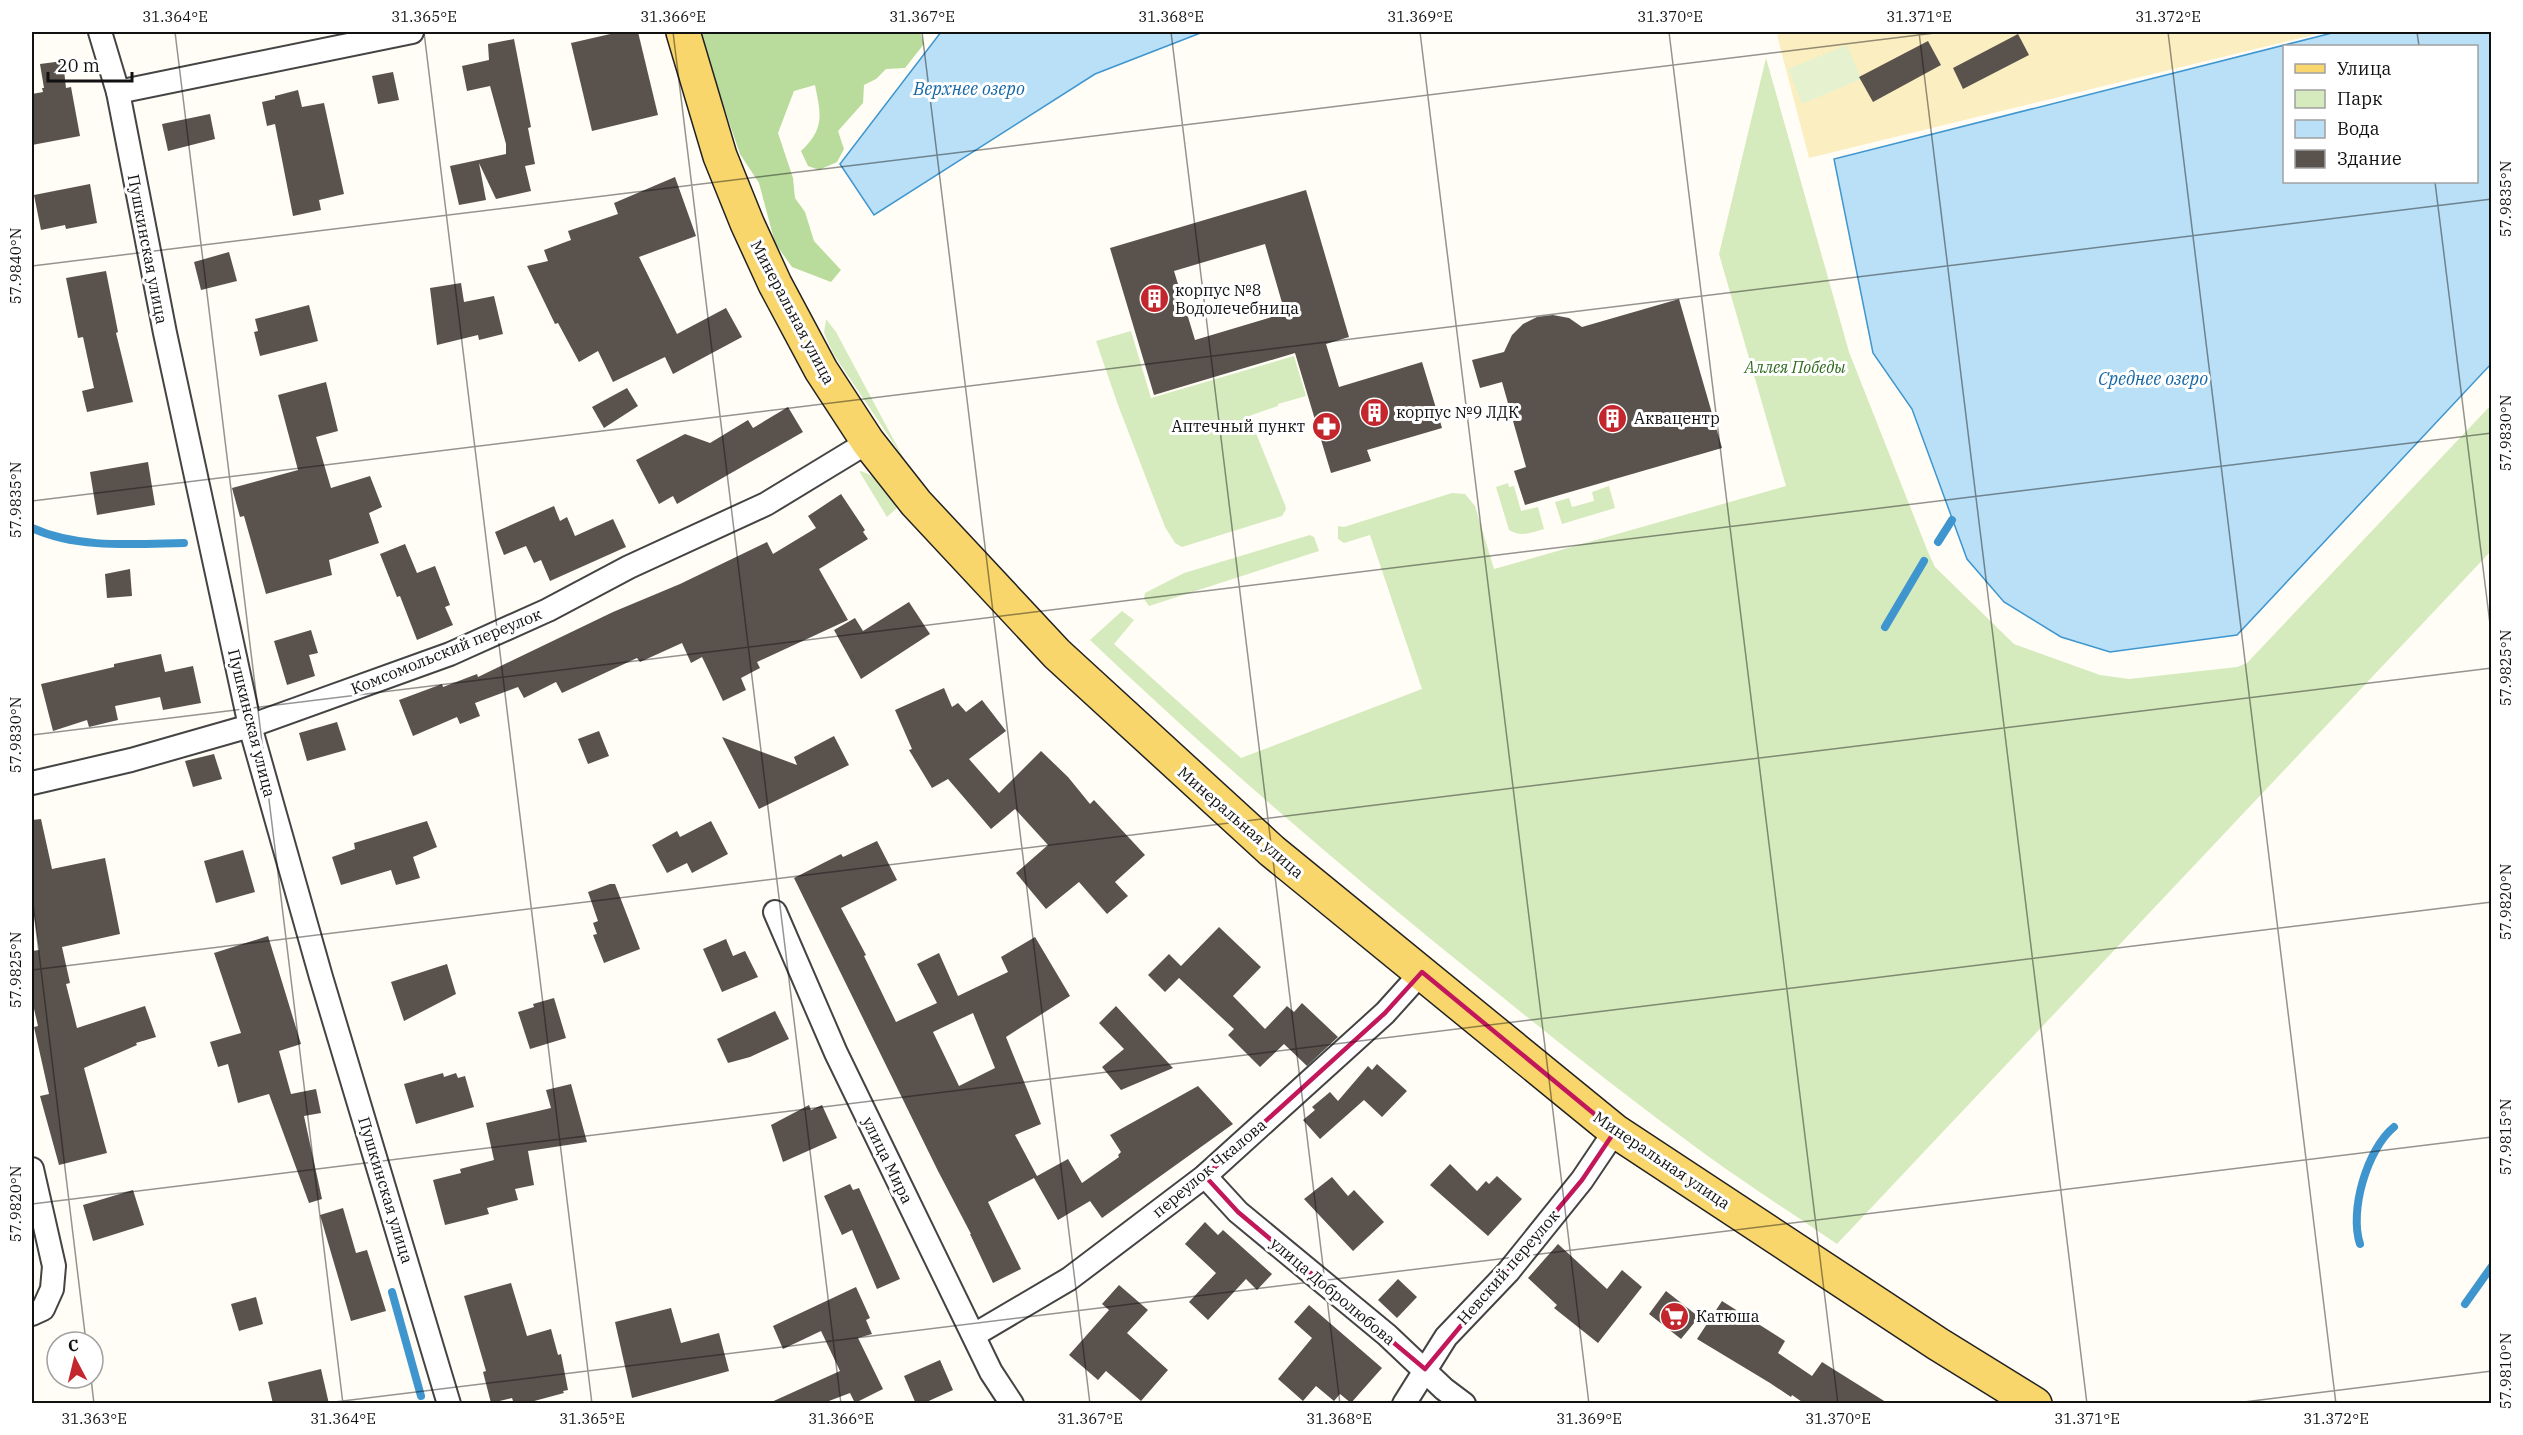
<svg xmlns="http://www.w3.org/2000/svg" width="2523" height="1435" font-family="'IBM Plex Serif',serif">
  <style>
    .green { fill: #d5ebbd }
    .forest { fill: #b9dc9c }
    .sand { fill: #fbeec1 }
    .pitch { fill: #e6f2cf }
    .water { fill: #b9e0f7; stroke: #3f96cf; stroke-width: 1.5; fill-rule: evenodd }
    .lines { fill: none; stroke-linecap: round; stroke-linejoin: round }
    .stream { stroke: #3f96cf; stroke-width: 8 }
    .building { fill: #5a524d; fill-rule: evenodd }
    .minor-casing { stroke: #444; stroke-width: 26 }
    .primary-casing { stroke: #222; stroke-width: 36 }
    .minor { stroke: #fff; stroke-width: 22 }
    .primary { stroke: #f9d66b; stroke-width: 33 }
    .marked { fill: none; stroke: #c2185b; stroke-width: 4.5; stroke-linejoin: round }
    .ticks { fill: none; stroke: #111; stroke-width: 1.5; stroke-opacity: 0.45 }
    .labels { text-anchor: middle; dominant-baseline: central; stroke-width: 6; stroke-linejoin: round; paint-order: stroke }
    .street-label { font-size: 16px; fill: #111; stroke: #fff }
    .poi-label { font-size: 16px; fill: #111; stroke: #fff; text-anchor: start }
    .park-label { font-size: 16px; font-style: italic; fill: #2f6b1f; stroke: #fff }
    .water-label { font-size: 18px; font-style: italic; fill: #1768a6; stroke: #fff }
    .neatline { fill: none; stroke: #111; stroke-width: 2 }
    .ticks-label { font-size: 15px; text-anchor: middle; fill: #111 }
  </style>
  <rect width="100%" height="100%" fill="#fffdf5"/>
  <g class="green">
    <path d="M1766 58 1849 352 1928 552 1935 567 2014 644 2100 675 2129 679 2237 667 2247 663 2491 405V551L1837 1244C1793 1214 1748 1185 1705 1154 1628 1098 1554 1039 1480 979 1345 871 1215 759 1090 640L1122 611 1134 620 1114 644 1241 758 1422 689 1370 535 1344 543 1338 539V526L1344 527 1452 493 1465 494 1475 506 1494 569 1786 486 1719 254Z"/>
    <path d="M826 319 836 332 904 459 834 355 824 333Z"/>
    <path d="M1131 331 1151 398 1294 356 1306 396 1278 404V406L1249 416 1285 505 1286 509 1282 516 1182 547 1175 543 1165 527 1118 405 1096 341Z"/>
    <path d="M859 471C876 473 888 495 898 507L887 517Z"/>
    <path d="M1508 483 1509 487 1514 486 1521 511 1538 507 1544 529C1532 532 1521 538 1509 530L1496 487Z"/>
    <path d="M1609 486 1615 508 1562 524 1555 502 1569 498 1572 507 1594 501 1592 492Z"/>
    <path d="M1310 535 1314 537 1319 551 1149 606 1144 599 1145 593 1184 573Z"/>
  </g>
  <path class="forest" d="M694 32H920L924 44 905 68 886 69 876 79 864 85 863 103 838 131 844 149 837 162 819 170 808 166 801 151C825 128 821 115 815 85L794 91 778 133 793 178 795 198 805 212 814 241 841 270 831 282 792 267 775 243 759 183 740 154 711 69Z"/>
  <path class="sand" d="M1785 32H2325L1809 158 1777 35Z"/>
  <path class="pitch" d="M1847 45 1861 79 1802 104 1788 69Z"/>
  <g class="water">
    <path d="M941 32H1203L1095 74 874 215 840 164Z"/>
    <path d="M2332 33 2491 32V364L2237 635 2110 652 2061 637 2004 602 1967 559 1912 409 1873 353 1834 159ZM2284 46H2476V182H2284Z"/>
  </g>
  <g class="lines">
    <g class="stream">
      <path d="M32 528C78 549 134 544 184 543"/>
      <path d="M1938 542 1952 520"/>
      <path d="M1885 627 1924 561"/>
      <path d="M2360 1244C2349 1211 2367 1149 2394 1127"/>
      <path d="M392 1292 421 1396"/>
      <path d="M2465 1304 2492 1266"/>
    </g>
  </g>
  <g class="building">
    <path d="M619 32H638L658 115 592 131 571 43Z"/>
    <path d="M2018 34 2029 55 1963 89 1953 68Z"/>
    <path d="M514 39 531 127 528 128 535 164 525 166 531 191 496 199 479 163 486 200 459 205 450 166 506 154V144L490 86 467 91 462 66 489 60 488 44Z"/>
    <path d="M1928 41 1941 65 1873 102 1859 77Z"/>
    <path d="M63 61 66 88 71 87 80 136 32 145V94L43 92 42 88H44L40 64Z"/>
    <path d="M393 72 399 100 378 104 372 76Z"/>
    <path d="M298 90 302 107 324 103 344 194 319 200 321 210 293 216 275 124 267 126 262 102 275 99V96Z"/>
    <path d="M210 114 215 139 168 151 162 124Z"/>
    <path d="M675 177 696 236 639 257 677 334 726 308 742 337 673 374 665 357 613 382 598 351 579 362 558 323 555 324 527 266 548 261 544 250 571 240 568 231 618 214 614 203Z"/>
    <path d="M90 184 97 223 66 229 65 225 41 230 34 195Z"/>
    <path d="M1306 190 1349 337 1326 344 1339 387 1422 362 1442 428 1367 450 1371 461 1331 473 1295 353 1154 395 1110 248ZM1265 244 1285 313 1195 340 1174 271Z"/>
    <path d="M229 252 237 281 201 290 194 262Z"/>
    <path d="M106 271 118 332 116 333 133 402 87 412 82 391 94 388 83 337 78 338 66 278Z"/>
    <path d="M461 283 464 302 494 296 503 334 479 340 478 335 437 345 430 288Z"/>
    <path d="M1679 299 1722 448 1525 505 1514 471 1526 467 1502 382 1480 388 1472 360 1504 352 1512 335 1523 324 1537 317 1553 315 1569 318 1582 327Z"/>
    <path d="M309 305 318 341 260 356 254 332 258 331 255 319Z"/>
    <path d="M326 382 338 431 316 437 331 488 370 476 382 507 369 513 379 543 329 560 332 575 266 594 244 516 240 517 232 488 298 470 278 395Z"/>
    <path d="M627 388 638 406 604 428 592 407Z"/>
    <path d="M788 407 803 432 677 504 673 496 659 504 636 460 685 434 710 443 748 420 753 428Z"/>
    <path d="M148 462 155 505 97 515 90 472Z"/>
    <path d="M841 494 865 530 863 532 868 539 819 569 848 620 757 662 760 668 741 678 746 690 723 701 702 657 691 663 682 643 640 662 637 658 562 693 556 682 524 698 518 687 475 703 480 716 460 724 457 717 413 736 399 700 442 684 443 687 477 674 478 677 613 612 680 584 767 542 773 554 816 528 808 516Z"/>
    <path d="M554 506 560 521 567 517 575 536 613 519 626 547 550 581 541 560 534 563 526 546 504 555 495 532Z"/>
    <path d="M405 544 417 573 435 566 450 605 445 607 453 625 417 640 400 596 397 597 380 554Z"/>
    <path d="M130 569 132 596 107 598 105 574Z"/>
    <path d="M909 602 930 634 861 679 834 630 855 618 863 631Z"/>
    <path d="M311 630 318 653 309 655 315 676 287 685 274 641Z"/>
    <path d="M161 654 165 672 193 666 201 703 163 710 160 697 115 706 118 720 89 727 87 720 53 731 41 684 114 667V664Z"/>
    <path d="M944 688 952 707 958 703 966 712 982 700 1006 731 969 759 999 793 1041 751 1068 777 1090 804 1094 800 1145 855 1115 882 1128 896 1107 914 1079 882 1046 909 1016 873 1048 845 1015 809 991 829 948 779 932 788 909 750 912 749 895 710Z"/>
    <path d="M337 722 346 750 307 761 299 733Z"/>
    <path d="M599 731 609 756 588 764 578 739Z"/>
    <path d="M834 736 849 765 759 809 722 737 797 765 794 757Z"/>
    <path d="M214 754 222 779 193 787 185 761Z"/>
    <path d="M41 819 52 869 105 858 120 934 62 947 70 983 66 984 77 1028 145 1006 156 1037 136 1043 137 1045 84 1068 107 1153 59 1165 40 1096 49 1094 34 1027 38 1026 32 1000V951L39 950 32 901V820Z"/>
    <path d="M427 821 437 847 413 857 420 878 396 885 391 870 341 885 332 857 355 849 354 843Z"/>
    <path d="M711 821 728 854 692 873 687 863 667 873 652 845 677 831 680 837Z"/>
    <path d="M877 841 897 880 841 908 866 955 864 956 896 1022 937 1003 917 964 939 953 958 996 1008 972 1001 957 1035 937 1070 996 1006 1037 1041 1124 1015 1135 1037 1176 1068 1159 1082 1183 1119 1157 1118 1155 1121 1152 1110 1135 1198 1086 1233 1124 1102 1218 1090 1201 1058 1220 1034 1178 988 1202 1021 1269 993 1283 970 1234H971L938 1171 794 878 841 854 843 857ZM973 1013 995 1068 959 1086 933 1032Z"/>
    <path d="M243 850 255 892 216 903 204 861Z"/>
    <path d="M610 884H615L640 949 604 963 593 935 597 934 593 923 598 921 588 892Z"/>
    <path d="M1219 927 1261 967 1233 996 1265 1029 1287 1006 1294 1012 1302 1003 1338 1037 1307 1066 1284 1044 1260 1067 1228 1035 1234 1029 1179 978 1165 992 1148 975 1169 954 1181 966Z"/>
    <path d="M268 936 301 1044 279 1051 291 1094 316 1089 321 1113 304 1116 322 1199 309 1203 269 1094 238 1103 228 1064 218 1067 210 1042 241 1033 214 953Z"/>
    <path d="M726 939 733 956 745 951 758 977 722 992 703 949Z"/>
    <path d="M447 964 456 994 404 1021 391 982Z"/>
    <path d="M554 998 566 1038 530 1049 518 1012 534 1007 533 1004Z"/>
    <path d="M1116 1006 1173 1068 1121 1090 1102 1067 1124 1049 1099 1023Z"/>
    <path d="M775 1011 789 1039 750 1057 728 1063 717 1039Z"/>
    <path d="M1377 1064 1407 1091 1382 1117 1364 1100 1320 1139 1303 1120 1315 1110 1312 1107 1330 1092 1338 1101 1368 1066 1372 1070Z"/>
    <path d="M443 1073 444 1077 456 1073 458 1078 465 1076 474 1107 416 1124 404 1084Z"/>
    <path d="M571 1084 587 1142 528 1151 534 1185 515 1189 518 1200 487 1208 489 1214 445 1225 433 1180 461 1173 460 1169 494 1160 486 1123 551 1108 546 1090Z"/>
    <path d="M809 1105 811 1110 822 1105 837 1138 783 1162 771 1125Z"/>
    <path d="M1450 1164 1477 1191 1486 1181 1489 1184 1497 1176 1522 1199 1488 1236 1430 1185Z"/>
    <path d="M1332 1177 1348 1196 1354 1190 1384 1222 1353 1251 1304 1199Z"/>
    <path d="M850 1184 853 1190 859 1188 900 1279 877 1289 852 1230 842 1235 824 1196Z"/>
    <path d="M133 1190 144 1225 93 1241 83 1205Z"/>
    <path d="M343 1208 356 1253 367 1250 386 1311 351 1321 320 1215Z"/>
    <path d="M1205 1222 1218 1235 1223 1230 1272 1274 1257 1290 1246 1279 1208 1320 1189 1302 1216 1273 1185 1244Z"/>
    <path d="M1558 1244 1607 1289 1622 1270 1642 1287 1598 1343 1554 1308 1557 1305 1528 1278Z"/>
    <path d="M1398 1279 1417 1297 1397 1318 1378 1300Z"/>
    <path d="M511 1283 527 1336 551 1329 558 1355 561 1354 568 1390 563 1391 564 1393 523 1404H514L512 1398 491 1403 483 1372 486 1371 464 1296Z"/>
    <path d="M1119 1285 1148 1310 1127 1333 1168 1370 1141 1401 1106 1371 1098 1380 1069 1355 1109 1310 1102 1304Z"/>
    <path d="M856 1287 870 1318 866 1320 872 1334 858 1338 883 1389 855 1403 850 1393 821 1404H767L840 1371 821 1331 783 1349 773 1326Z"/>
    <path d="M1666 1291 1699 1317 1681 1339 1649 1314Z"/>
    <path d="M256 1297 263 1324 239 1331 231 1304Z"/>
    <path d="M1722 1301 1785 1341 1778 1353 1812 1376 1822 1362 1889 1404H1805L1792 1395 1791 1397 1770 1383 1697 1339Z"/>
    <path d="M1309 1305 1382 1368 1351 1403 1340 1394 1334 1401 1316 1386 1303 1401 1278 1379 1312 1338 1294 1322Z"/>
    <path d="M671 1308 681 1343 719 1333 729 1371 632 1398 615 1322Z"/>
    <path d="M940 1360 953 1390 922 1404H916L904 1376Z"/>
    <path d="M321 1369 329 1404H273L268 1382Z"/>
  </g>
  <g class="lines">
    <defs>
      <g id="minor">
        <path d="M100 32 118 92 165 333 250 726 321 977 449 1404"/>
        <path d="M118 92 412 32"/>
        <path d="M32 783 131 760 250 726 450 654 548 610 629 567 766 504 868 442"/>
        <path d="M775 912 836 1053 991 1372 1012 1404"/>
        <path d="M32 1169 54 1266 52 1289 43 1309 32 1314"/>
        <path d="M1205 1176 1238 1212 1387 1335 1444 1389 1464 1404"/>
        <path d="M974 1335 1069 1279 1205 1176 1385 1013 1422 972"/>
        <path d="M1404 1404 1446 1337 1508 1272 1582 1180 1615 1131"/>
      </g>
      <path id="primary" d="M683 32 720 156 747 223 775 284 821 370 868 442 916 503 1057 654 1272 851 1615 1131 1938 1344 2035 1404"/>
    </defs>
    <use href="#minor" class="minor-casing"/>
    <use href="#primary" class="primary-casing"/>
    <use href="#minor" class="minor"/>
    <use href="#primary" class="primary"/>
  </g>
  <path class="marked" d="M1422 972 1615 1131 1582 1180 1425 1369 1238 1212 1205 1176 1385 1013Z"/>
  <path class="ticks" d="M32 32H33M175 32 343 1404M424 32 592 1404M673 32 841 1404M922 32 1090 1404M1171 32 1340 1404M1420 32 1589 1404M1669 32 1838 1404M1919 32 2087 1404M2168 32 2336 1404M2417 32 2419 46M2435 182 2492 640M32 266 1943 32M32 501 2492 199M32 735 2492 433M32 895 86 1342M32 970 2492 668M32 1204 2492 902M91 1378 94 1404M318 1404 2492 1137M2228 1404 2492 1371"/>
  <defs>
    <symbol id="building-disc" viewBox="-11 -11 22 22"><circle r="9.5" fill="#c4262e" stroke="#fff"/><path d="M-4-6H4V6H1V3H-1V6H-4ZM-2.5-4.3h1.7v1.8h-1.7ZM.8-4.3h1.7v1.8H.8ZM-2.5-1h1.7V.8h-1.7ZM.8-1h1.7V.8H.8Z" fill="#fff"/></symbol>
    <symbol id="pharmacy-disc" viewBox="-11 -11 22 22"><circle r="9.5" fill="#c4262e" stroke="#fff"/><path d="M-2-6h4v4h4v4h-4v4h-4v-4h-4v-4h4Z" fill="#fff"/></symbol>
    <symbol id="supermarket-disc" viewBox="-11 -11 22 22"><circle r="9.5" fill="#c4262e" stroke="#fff"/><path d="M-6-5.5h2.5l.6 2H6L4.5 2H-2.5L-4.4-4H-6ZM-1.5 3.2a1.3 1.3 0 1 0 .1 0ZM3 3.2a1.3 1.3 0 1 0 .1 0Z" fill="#fff"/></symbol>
  </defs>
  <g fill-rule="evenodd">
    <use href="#building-disc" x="1138" y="282" width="33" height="33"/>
    <use href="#building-disc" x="1358" y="396" width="33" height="33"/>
    <use href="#building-disc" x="1596" y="402" width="33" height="33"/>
    <use href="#pharmacy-disc" x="1310" y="410" width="33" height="33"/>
    <use href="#supermarket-disc" x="1658" y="1300" width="33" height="33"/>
  </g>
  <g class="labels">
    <g class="street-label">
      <text transform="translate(148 249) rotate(79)">Пушкинская улица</text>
      <text transform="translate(793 312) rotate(62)">Минеральная улица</text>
      <text transform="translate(446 651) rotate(-22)">Комсомольский переулок</text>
      <text transform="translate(252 723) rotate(76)">Пушкинская улица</text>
      <text transform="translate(1241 822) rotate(41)">Минеральная улица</text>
      <text transform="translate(888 1160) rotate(64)">улица Мира</text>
      <text transform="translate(1662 1160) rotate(34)">Минеральная улица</text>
      <text transform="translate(1209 1168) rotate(-40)">переулок Чкалова</text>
      <text transform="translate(386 1190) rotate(73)">Пушкинская улица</text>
      <text transform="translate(1508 1267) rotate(-49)">Невский переулок</text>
      <text transform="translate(1333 1291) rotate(40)">улица Добролюбова</text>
    </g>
    <g class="poi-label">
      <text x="1175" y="290">корпус №8<tspan x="1175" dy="18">Водолечебница</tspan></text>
      <text x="1396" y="412">корпус №9 ЛДК</text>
      <text x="1634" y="418">Аквацентр</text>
      <text x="1305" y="426" text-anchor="end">Аптечный пункт</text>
      <text x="1696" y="1316">Катюша</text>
    </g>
    <g class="park-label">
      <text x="1795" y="367">Аллея Победы</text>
    </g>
    <g class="water-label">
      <text x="969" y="88">Верхнее озеро</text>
      <text x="2153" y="378">Среднее озеро</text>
    </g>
  </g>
  <rect width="2523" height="1435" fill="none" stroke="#ffffff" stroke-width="66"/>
  <rect x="2283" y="45" width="195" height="138" fill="#ffffff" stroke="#a0a0a0" stroke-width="1.5"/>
  <rect x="2295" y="64" width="30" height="9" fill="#f9d66b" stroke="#a0a0a0" stroke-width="1.5"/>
  <text x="2337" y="75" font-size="18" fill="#111111">Улица</text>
  <rect x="2295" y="90" width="30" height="18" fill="#d5ebbd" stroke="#a0a0a0" stroke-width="1.5"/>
  <text x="2337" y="105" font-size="18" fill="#111111">Парк</text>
  <rect x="2295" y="120" width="30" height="18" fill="#b9e0f7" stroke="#a0a0a0" stroke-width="1.5"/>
  <text x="2337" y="135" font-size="18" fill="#111111">Вода</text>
  <rect x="2295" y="150" width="30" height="18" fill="#5a524d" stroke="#a0a0a0" stroke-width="1.5"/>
  <text x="2337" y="165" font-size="18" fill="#111111">Здание</text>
  <g transform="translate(75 1360) rotate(353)"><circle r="28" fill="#ffffff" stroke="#a0a0a0" stroke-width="1.5"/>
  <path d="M0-4.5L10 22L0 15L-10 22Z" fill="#c4262e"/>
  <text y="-9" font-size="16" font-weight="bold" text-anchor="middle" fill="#111111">С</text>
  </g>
  <path d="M48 72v9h84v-9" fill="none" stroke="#111111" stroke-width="3"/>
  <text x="57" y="72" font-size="18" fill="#111111" stroke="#ffffff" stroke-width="4.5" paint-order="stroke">20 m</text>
  <rect x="33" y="33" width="2457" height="1369" class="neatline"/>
  <g class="ticks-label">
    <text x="175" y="22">31.364°E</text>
    <text x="424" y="22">31.365°E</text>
    <text x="673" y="22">31.366°E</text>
    <text x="922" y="22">31.367°E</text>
    <text x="1171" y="22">31.368°E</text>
    <text x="1420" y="22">31.369°E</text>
    <text x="1670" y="22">31.370°E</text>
    <text x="1919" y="22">31.371°E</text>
    <text x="2168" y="22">31.372°E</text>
    <text transform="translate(2506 199) rotate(-90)" y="5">57.9835°N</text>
    <text transform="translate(16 266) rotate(-90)" y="5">57.9840°N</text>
    <text transform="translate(2506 433) rotate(-90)" y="5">57.9830°N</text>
    <text transform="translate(16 500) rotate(-90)" y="5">57.9835°N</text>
    <text transform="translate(2506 668) rotate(-90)" y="5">57.9825°N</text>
    <text transform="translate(16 735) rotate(-90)" y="5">57.9830°N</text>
    <text transform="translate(2506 902) rotate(-90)" y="5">57.9820°N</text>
    <text transform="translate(16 970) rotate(-90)" y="5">57.9825°N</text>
    <text transform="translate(2506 1137) rotate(-90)" y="5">57.9815°N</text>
    <text transform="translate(16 1204) rotate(-90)" y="5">57.9820°N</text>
    <text transform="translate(2506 1371) rotate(-90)" y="5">57.9810°N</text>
    <text x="94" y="1424">31.363°E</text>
    <text x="343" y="1424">31.364°E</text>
    <text x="592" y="1424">31.365°E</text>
    <text x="841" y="1424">31.366°E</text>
    <text x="1090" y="1424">31.367°E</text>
    <text x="1339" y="1424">31.368°E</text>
    <text x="1589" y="1424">31.369°E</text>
    <text x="1838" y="1424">31.370°E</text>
    <text x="2087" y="1424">31.371°E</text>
    <text x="2336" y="1424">31.372°E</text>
  </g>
</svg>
